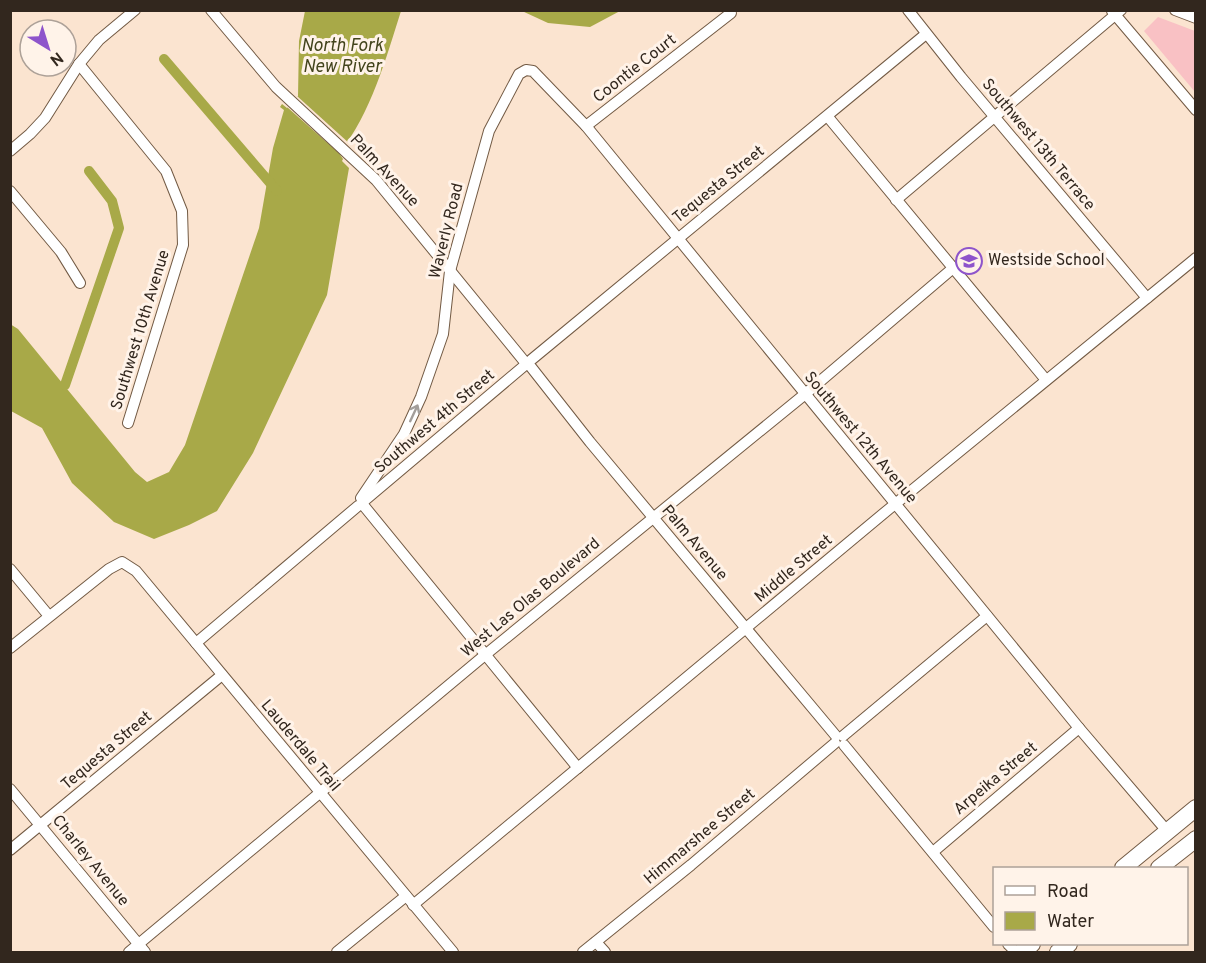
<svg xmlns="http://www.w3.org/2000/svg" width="1206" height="963" font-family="Overpass,sans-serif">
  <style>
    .green { fill: #f9c1c4 }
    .water { fill: #a8a948 }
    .pier { fill: #fbe4d0 }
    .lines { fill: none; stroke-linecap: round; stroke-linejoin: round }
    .canal { stroke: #a8a948; stroke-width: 10 }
    .minor-casing { stroke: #725a44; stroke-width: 12 }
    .primary-casing { stroke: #725a44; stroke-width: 18 }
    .minor { stroke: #fff; stroke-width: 10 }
    .primary { stroke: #fff; stroke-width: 16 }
    .oneway { stroke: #a39e9a }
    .labels { text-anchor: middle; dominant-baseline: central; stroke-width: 6; stroke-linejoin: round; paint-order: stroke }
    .street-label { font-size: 16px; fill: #32271e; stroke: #fff3e9 }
    .poi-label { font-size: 16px; fill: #32271e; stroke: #fff3e9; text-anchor: start }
    .water-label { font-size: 18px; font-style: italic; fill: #43441c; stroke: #fff3e9 }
  </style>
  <rect width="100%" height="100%" fill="#fbe4d0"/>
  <path class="green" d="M1158 17 1195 31V92L1144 31Z"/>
  <g class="water">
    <path d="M305 11H401C386 58 371 114 339 153L343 159 342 161 349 168 327 295 253 453 217 511 189 525 154 539 114 522 72 483 42 428 11 411 10 324 18 329 135 472 147 482 169 472 185 445 259 228 273 148 284 110 280 107 282 104 287 108 298 96 299 41Z"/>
    <path d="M522 11H620L590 27 548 23Z"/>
  </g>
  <path class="pier" d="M297 96 350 144 340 154 287 107Z"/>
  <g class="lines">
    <g class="canal">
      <path d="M164 59 277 191"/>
      <path d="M65 385 119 228 112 201 89 171"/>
    </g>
    <defs>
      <g id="minor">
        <path d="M211 10 276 87 376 180 524 361"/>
        <path d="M908 10 961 77 1147 298"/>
        <path d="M1175 10 1196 18"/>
        <path d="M1112 11 1196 110"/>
        <path d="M79 64 166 171 182 211 183 245 128 423"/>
        <path d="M828 117 1046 380"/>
        <path d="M586 126 731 13"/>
        <path d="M10 151 30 134 45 118 79 64 99 40 135 10"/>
        <path d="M10 191 61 252 80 283"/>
        <path d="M896 200 1121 10"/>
        <path d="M531 360 926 34"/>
        <path d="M531 367 590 442 836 736"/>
        <path d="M361 498 404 434 421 397 443 334 450 271 489 131 519 74 526 70 533 71 586 126 1079 728 1167 831"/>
        <path d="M364 501 524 366"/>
        <path d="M364 506 578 768"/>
        <path d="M10 569 49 616"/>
        <path d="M196 643 358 506"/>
        <path d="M10 648 109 569 122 562 136 571 453 952"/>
        <path d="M843 736 987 616"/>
        <path d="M844 745 994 927"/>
        <path d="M10 789 145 952"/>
        <path d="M10 850 222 675"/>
        <path d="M933 852 1079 728"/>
        <path d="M413 905 889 509 1196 258"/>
        <path d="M596 942 605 952"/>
        <path d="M1008 944 1016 952"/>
        <path d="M129 952 485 655 804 395 952 269"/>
        <path d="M337 952 406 896"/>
        <path d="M583 952 691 865 835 743"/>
      </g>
      <g id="primary">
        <path d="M1123 868 1196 808"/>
        <path d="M1159 868 1196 839"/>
        <path d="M1021 952 1032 944"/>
        <path d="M1058 952 1069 944"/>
      </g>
    </defs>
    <use href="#minor" class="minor-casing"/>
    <use href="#primary" class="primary-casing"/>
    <use href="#minor" class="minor"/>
    <use href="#primary" class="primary"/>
  </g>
  <defs><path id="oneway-shaft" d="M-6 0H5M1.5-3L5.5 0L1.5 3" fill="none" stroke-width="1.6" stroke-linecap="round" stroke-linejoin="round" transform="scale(1.5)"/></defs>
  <use class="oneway" href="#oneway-shaft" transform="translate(414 413) rotate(-65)"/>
  <defs>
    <symbol id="school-ring" viewBox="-11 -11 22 22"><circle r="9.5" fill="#fff3e9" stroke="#8e54cb" stroke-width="1.5"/><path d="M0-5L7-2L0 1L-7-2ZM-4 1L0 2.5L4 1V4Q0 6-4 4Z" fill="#8e54cb"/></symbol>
  </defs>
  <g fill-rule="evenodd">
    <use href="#school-ring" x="954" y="246" width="30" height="30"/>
  </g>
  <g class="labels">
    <g class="street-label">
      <text transform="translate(635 69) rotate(-38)">Coontie Court</text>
      <text transform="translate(1038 145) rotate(50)">Southwest 13th Terrace</text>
      <text transform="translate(384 171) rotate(47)">Palm Avenue</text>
      <text transform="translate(719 185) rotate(-39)">Tequesta Street</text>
      <text transform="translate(447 231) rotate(-76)">Waverly Road</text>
      <text transform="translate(141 330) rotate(-73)">Southwest 10th Avenue</text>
      <text transform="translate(435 422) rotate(-40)">Southwest 4th Street</text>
      <text transform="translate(860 438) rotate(50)">Southwest 12th Avenue</text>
      <text transform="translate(694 543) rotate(50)">Palm Avenue</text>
      <text transform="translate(794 569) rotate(-40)">Middle Street</text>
      <text transform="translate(531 598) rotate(-40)">West Las Olas Boulevard</text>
      <text transform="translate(300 746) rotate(50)">Lauderdale Trail</text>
      <text transform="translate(107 751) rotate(-40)">Tequesta Street</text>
      <text transform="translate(996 779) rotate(-40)">Arpeika Street</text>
      <text transform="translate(700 837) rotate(-40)">Himmarshee Street</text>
      <text transform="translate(90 861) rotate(51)">Charley Avenue</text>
    </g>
    <g class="poi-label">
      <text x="988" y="261">Westside School</text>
    </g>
    <g class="water-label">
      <text x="342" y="46">North Fork<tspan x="342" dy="21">New River</tspan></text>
    </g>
  </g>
  <rect width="1206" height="963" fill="none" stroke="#32271e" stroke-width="24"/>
  <rect x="993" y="867" width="195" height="78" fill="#fff3e9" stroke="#ada198" stroke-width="1.5"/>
  <rect x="1005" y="886" width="30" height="9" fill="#ffffff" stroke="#ada198" stroke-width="1.5"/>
  <text x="1047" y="897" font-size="18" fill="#32271e">Road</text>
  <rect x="1005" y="912" width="30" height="18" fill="#a8a948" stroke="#ada198" stroke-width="1.5"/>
  <text x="1047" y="927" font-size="18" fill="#32271e">Water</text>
  <g transform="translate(48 48) rotate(142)"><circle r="28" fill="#fff3e9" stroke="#ada198" stroke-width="1.5"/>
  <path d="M0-4.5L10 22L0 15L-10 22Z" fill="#8e54cb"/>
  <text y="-9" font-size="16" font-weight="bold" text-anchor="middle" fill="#32271e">N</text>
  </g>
</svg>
